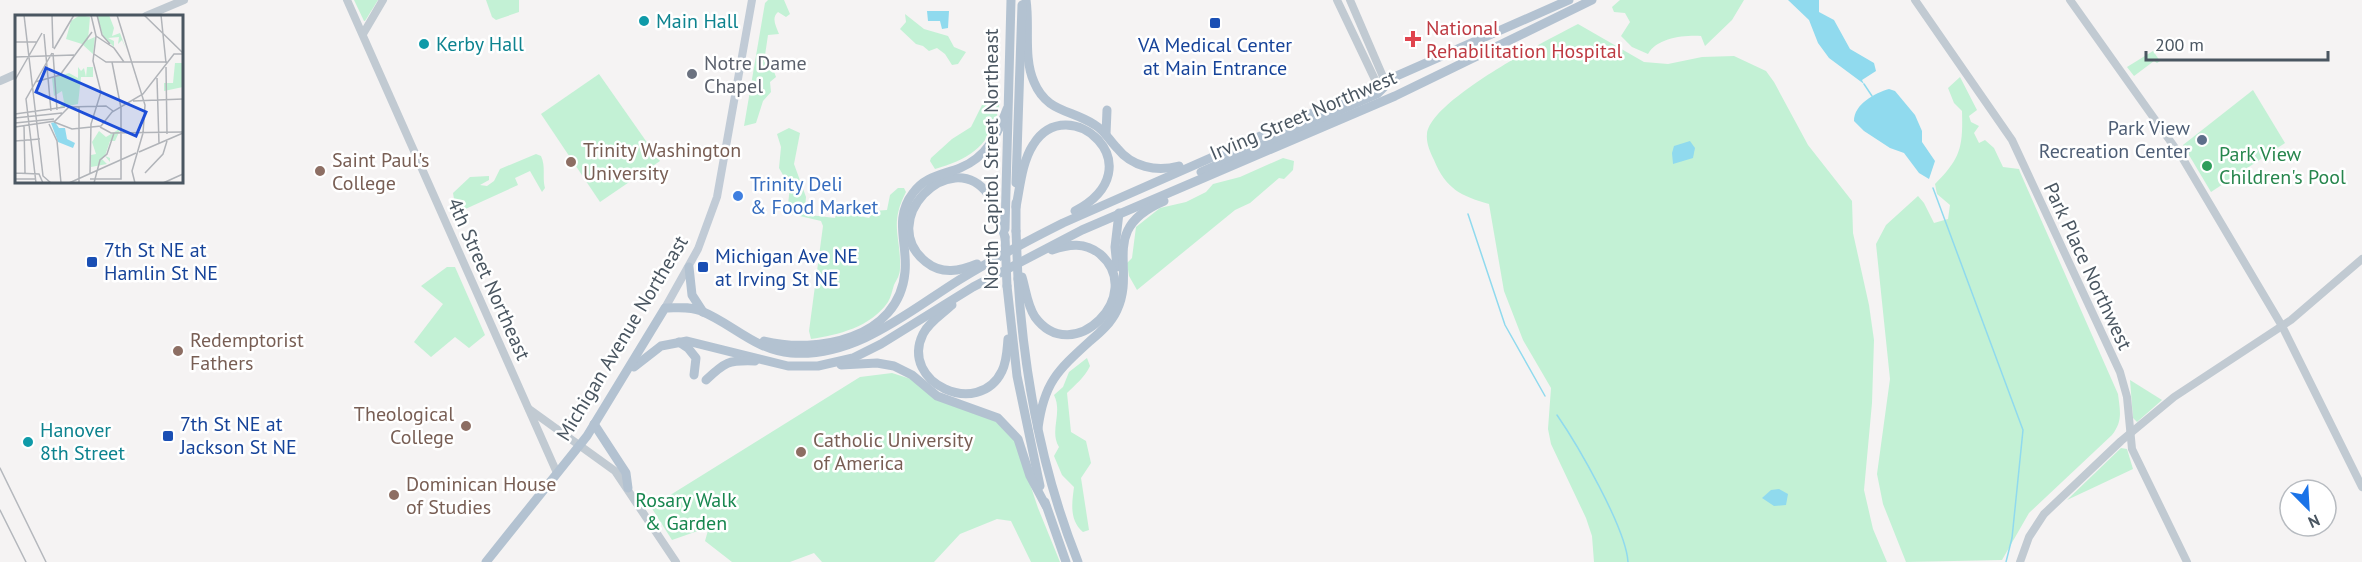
<svg xmlns="http://www.w3.org/2000/svg" width="2362" height="562" font-family="'PT Sans',sans-serif">
  <style>
    .green { fill: #c3f1d5 }
    .water { fill: #90daee }
    .lines { fill: none; stroke-linecap: round; stroke-linejoin: round }
    .stream { stroke: #90daee; stroke-width: 1.5 }
    .tertiary { stroke: #c1cad2; stroke-width: 8 }
    .secondary { stroke: #c1cbd6; stroke-width: 8 }
    .primary { stroke: #b3c2d1; stroke-width: 9 }
    .rail { stroke: #b5b8bd; stroke-width: 1.5 }
    .primary-bridge { stroke: #b3c2d1; stroke-width: 9 }
    .culture-dot { fill: #0f9aa8; stroke: #fff; stroke-width: 2 }
    .transit-dot { fill: #1a4fb4; stroke: #fff; stroke-width: 2 }
    .health-dot { fill: #e0444e; stroke: #fff; stroke-width: 2 }
    .worship-dot { fill: #6b7280; stroke: #fff; stroke-width: 2 }
    .service-dot { fill: #5c6f8a; stroke: #fff; stroke-width: 2 }
    .education-dot { fill: #8d6e63; stroke: #fff; stroke-width: 2 }
    .leisure-dot { fill: #2e9e5b; stroke: #fff; stroke-width: 2 }
    .shop-dot { fill: #3f7fe0; stroke: #fff; stroke-width: 2 }
    .labels { text-anchor: middle; dominant-baseline: central; stroke-width: 5; stroke-linejoin: round; paint-order: stroke }
    .culture-label { font-size: 20px; fill: #0d838f; stroke: #fff; text-anchor: start }
    .health-label { font-size: 20px; fill: #be3a42; stroke: #fff; text-anchor: start }
    .transit-label { font-size: 20px; fill: #164399; stroke: #fff; text-anchor: start }
    .worship-label { font-size: 20px; fill: #5b616d; stroke: #fff; text-anchor: start }
    .street-label { font-size: 20px; fill: #4a5661; stroke: #fff }
    .service-label { font-size: 20px; fill: #4e5e75; stroke: #fff; text-anchor: end }
    .education-label { font-size: 20px; fill: #785e54; stroke: #fff; text-anchor: start }
    .leisure-label { font-size: 20px; fill: #27864d; stroke: #fff; text-anchor: start }
    .shop-label { font-size: 20px; fill: #366cbe; stroke: #fff; text-anchor: start }
    .park-label { font-size: 20px; fill: #17864f; stroke: #fff }
    .inset-road { fill: none; stroke: #b1b4b9; stroke-width: 1.5 }
    .view { fill: #1d4ed8; fill-opacity: 0.15; stroke: #1d4ed8; stroke-width: 3 }
    .inset-edge { fill: none; stroke: #4a5661; stroke-width: 3 }
  </style>
  <rect width="100%" height="100%" fill="#f5f3f3"/>
  <g class="green">
    <path d="M354 0H378L365 21H364Z"/>
    <path d="M486 0H519V12L496 20 492 17Z"/>
    <path d="M768 0H784L790 14 786 17 778 12C771 18 776 26 779 34L768 35 764 62 772 66 776 77 770 82 771 92 763 101 756 123 744 126 765 3Z"/>
    <path d="M1620 0H1744L1732 20 1705 46 1701 36C1683 35 1657 38 1648 54L1632 47 1621 36 1630 22 1625 13 1614 12 1612 7Z"/>
    <path d="M905 14 924 29 948 36 954 47 966 52 958 64 952 65 945 54 937 48 929 51 923 46 916 44 900 29 906 22Z"/>
    <path d="M1578 24 1644 62 1668 64 1702 57 1734 56 1766 71 1774 82 1808 145 1852 201 1853 233 1869 305 1874 340 1872 403 1864 490 1873 529 1887 562H1594L1592 536 1586 518 1551 444 1548 429 1551 388 1523 340 1504 291 1489 204C1461 196 1446 189 1434 160 1430 152 1426 143 1427 134 1430 100 1547 40 1578 24Z"/>
    <path d="M2153 51 2160 61 2157 63 2154 61 2134 76 2127 67Z"/>
    <path d="M599 74 660 161 600 202 541 114Z"/>
    <path d="M1960 77 1977 110 1969 116 1971 122 1979 126 1974 133 1979 143 1985 140 1994 148 2003 167 2019 169 2020 172 2118 394C2120 411 2123 421 2112 435L2029 513 2002 560 1906 562 1883 504 1877 474 1890 379 1876 244 1886 225 1918 196 1924 203 1934 223 1948 219 1950 205 1937 194 1935 184C1961 158 1963 147 1962 111L1954 103 1948 88Z"/>
    <path d="M2253 90 2285 143 2211 192 2183 145Z"/>
    <path d="M998 91C1001 99 999 107 997 115 988 148 966 160 935 169L930 161 931 158 952 139 971 127 984 101Z"/>
    <path d="M789 128 800 133 794 164 806 197 805 208 810 215 835 218 839 203 844 213 869 218 874 211 887 210 890 195 898 188H904L906 192C889 225 901 235 900 268 900 275 897 279 894 285 892 291 891 297 888 302 871 327 838 335 811 339L809 331 823 226 821 221 787 213 790 187 779 168 781 147 777 134Z"/>
    <path d="M536 154 541 156C546 167 542 177 545 188L542 192 530 171 515 178 518 185 461 211 455 205 453 193 470 177 489 176V180L480 185 487 186 494 181 500 169Z"/>
    <path d="M1283 158 1294 161 1293 170 1284 179 1279 178 1250 203 1235 210 1137 290 1129 276 1127 263 1132 258 1136 227 1160 208 1186 202 1206 192 1213 184 1240 177Z"/>
    <path d="M447 267H455L485 335 469 348 455 337 431 357 414 342 443 304 421 286Z"/>
    <path d="M1087 358 1090 366C1085 377 1075 385 1067 393L1071 432 1086 441 1091 463 1081 478 1089 530 1083 532C1069 520 1072 503 1074 487L1062 475 1054 456 1059 447C1049 431 1063 413 1054 395L1063 387 1069 372Z"/>
    <path d="M892 373 914 380 993 419 1015 439 1038 508 1060 562H1031L1011 521 997 519 960 534 934 562H822L814 553 790 562H732L705 541 709 527 672 540 651 507 860 377Z"/>
    <path d="M2130 380 2162 400 2137 422 2133 418Z"/>
    <path d="M2121 448 2127 449 2133 469 2067 500Z"/>
  </g>
  <g class="water">
    <path d="M1788 0H1819V12L1834 20 1850 49 1874 63 1876 71 1862 80 1864 84 1829 58 1818 43 1809 20Z"/>
    <path d="M927 11H949L948 28 942 29 940 21H928Z"/>
    <path d="M1889 89 1895 91 1915 115 1922 131V142L1935 161 1929 179 1919 173 1904 153 1890 148 1864 131 1854 121C1854 104 1875 93 1889 89Z"/>
    <path d="M1690 141 1695 148 1693 158 1673 164 1672 153 1674 146Z"/>
    <path d="M1779 489 1788 494 1786 505 1774 506 1762 498 1771 490Z"/>
  </g>
  <g class="lines">
    <g class="stream">
      <path d="M1864 84 1872 96"/>
      <path d="M1933 188 2023 430 2012 538 2006 562"/>
      <path d="M1468 214 1505 325 1545 396"/>
      <path d="M1557 415C1577 444 1626 528 1628 562"/>
    </g>
    <g class="tertiary">
      <path d="M347 0 557 473"/>
      <path d="M1337 0 1379 88"/>
      <path d="M1350 0 1384 79"/>
      <path d="M1915 0 2012 140 2120 372 2127 397 2132 449 2187 562"/>
      <path d="M2070 0 2183 159 2282 326 2362 487"/>
      <path d="M146 16 184 0"/>
      <path d="M363 34 383 0"/>
      <path d="M0 81 16 74"/>
      <path d="M529 409 615 471 676 562"/>
      <path d="M2020 562 2029 537 2044 514 2121 441 2174 397 2291 320 2362 259"/>
    </g>
    <path class="secondary" d="M665 308 698 249 717 197 752 0"/>
    <g class="primary">
      <path d="M1026 0C1030 26 1023 57 1034 82 1047 113 1071 109 1095 125 1105 131 1109 140 1117 148 1132 167 1156 172 1179 166"/>
      <path d="M1106 134 1107 110"/>
      <path d="M1201 172 1377 94 1384 87V79"/>
      <path d="M1016 183 1022 5"/>
      <path d="M1016 207C1020 187 1022 162 1033 145 1068 88 1158 167 1075 211"/>
      <path d="M1005 229 1011 0"/>
      <path d="M1016 231V203"/>
      <path d="M977 264C960 271 942 275 926 262 875 222 950 144 988 194 997 206 1000 223 1005 237"/>
      <path d="M689 267 692 295 703 312"/>
      <path d="M1117 267 1115 247 1119 213"/>
      <path d="M1022 277C1026 290 1027 305 1035 317 1073 369 1147 294 1100 254 1085 242 1069 244 1052 250"/>
      <path d="M1018 279C1024 376 1042 472 1078 562"/>
      <path d="M1007 286 1017 376 1040 486"/>
      <path d="M952 305C942 314 929 322 923 334 899 383 979 419 1002 371 1007 361 1007 350 1008 339"/>
      <path d="M764 341C817 354 899 339 905 272 908 243 893 219 913 193 925 176 942 175 960 168 987 157 998 134 1007 109"/>
      <path d="M679 342 688 348 696 358 694 375"/>
      <path d="M841 365 877 363 894 366 912 375 937 396 998 418 1018 439 1030 476 1046 506"/>
      <path d="M634 367 661 346 687 341 788 366H818L853 358 881 344 973 287 1082 230 1395 96 1592 0"/>
      <path d="M706 380C725 362 728 360 755 361"/>
      <path d="M594 424 626 473 628 488"/>
      <path d="M1038 428C1044 383 1057 371 1090 341 1101 332 1111 323 1117 310 1137 268 1098 229 1164 201"/>
      <path d="M1045 502 1066 562"/>
      <path d="M486 562 587 436 665 308C677 308 690 306 701 311 733 324 755 350 791 353 855 358 908 312 959 280 993 259 1027 241 1063 223L1569 0"/>
    </g>
    <g class="rail">
      <path d="M0 468 46 562"/>
      <path d="M0 510 26 562"/>
    </g>
    <g class="primary-bridge">
      <path d="M1016 231 1018 279"/>
      <path d="M1005 237 1007 286"/>
    </g>
  </g>
  <g class="culture-dot">
    <circle cx="644" cy="21" r="6"/>
    <circle cx="424" cy="44" r="6"/>
    <circle cx="28" cy="442" r="6"/>
  </g>
  <g class="transit-dot">
    <rect x="1209" y="17" width="12" height="12" rx="3"/>
    <rect x="86" y="256" width="12" height="12" rx="3"/>
    <rect x="697" y="261" width="12" height="12" rx="3"/>
    <rect x="162" y="430" width="12" height="12" rx="3"/>
  </g>
  <path class="health-dot" d="M1410 30h6v6h6v6h-6v6h-6v-6h-6v-6h6z"/>
  <circle class="worship-dot" cx="692" cy="74" r="6"/>
  <circle class="service-dot" cx="2202" cy="140" r="6"/>
  <g class="education-dot">
    <circle cx="571" cy="162" r="6"/>
    <circle cx="320" cy="171" r="6"/>
    <circle cx="178" cy="351" r="6"/>
    <circle cx="466" cy="426" r="6"/>
    <circle cx="801" cy="452" r="6"/>
    <circle cx="394" cy="495" r="6"/>
  </g>
  <circle class="leisure-dot" cx="2207" cy="166" r="6"/>
  <circle class="shop-dot" cx="738" cy="196" r="6"/>
  <g class="labels">
    <g class="culture-label">
      <text x="656" y="21">Main Hall</text>
      <text x="436" y="44">Kerby Hall</text>
      <text x="40" y="430">Hanover<tspan x="40" dy="23">8th Street</tspan></text>
    </g>
    <g class="health-label">
      <text x="1426" y="28">National<tspan x="1426" dy="23">Rehabilitation Hospital</tspan></text>
    </g>
    <g class="transit-label">
      <text x="1215" y="45" text-anchor="middle">VA Medical Center<tspan x="1215" dy="23">at Main Entrance</tspan></text>
      <text x="104" y="250">7th St NE at<tspan x="104" dy="23">Hamlin St NE</tspan></text>
      <text x="715" y="256">Michigan Ave NE<tspan x="715" dy="23">at Irving St NE</tspan></text>
      <text x="180" y="424">7th St NE at<tspan x="180" dy="23">Jackson St NE</tspan></text>
    </g>
    <g class="worship-label">
      <text x="704" y="63">Notre Dame<tspan x="704" dy="23">Chapel</tspan></text>
    </g>
    <g class="street-label">
      <text transform="translate(1303 115) rotate(-23)">Irving Street Northwest</text>
      <text transform="translate(991 159) rotate(-90)">North Capitol Street Northeast</text>
      <text transform="translate(2088 266) rotate(65)">Park Place Northwest</text>
      <text transform="translate(489 279) rotate(66)">4th Street Northeast</text>
      <text transform="translate(622 338) rotate(-59)">Michigan Avenue Northeast</text>
    </g>
    <g class="service-label">
      <text x="2190" y="128">Park View<tspan x="2190" dy="23">Recreation Center</tspan></text>
    </g>
    <g class="education-label">
      <text x="583" y="150">Trinity Washington<tspan x="583" dy="23">University</tspan></text>
      <text x="332" y="160">Saint Paul's<tspan x="332" dy="23">College</tspan></text>
      <text x="190" y="340">Redemptorist<tspan x="190" dy="23">Fathers</tspan></text>
      <text x="454" y="414" text-anchor="end">Theological<tspan x="454" dy="23">College</tspan></text>
      <text x="813" y="440">Catholic University<tspan x="813" dy="23">of America</tspan></text>
      <text x="406" y="484">Dominican House<tspan x="406" dy="23">of Studies</tspan></text>
    </g>
    <g class="leisure-label">
      <text x="2219" y="154">Park View<tspan x="2219" dy="23">Children's Pool</tspan></text>
    </g>
    <g class="shop-label">
      <text x="750" y="184">Trinity Deli<tspan x="750" dy="23">&amp; Food Market</tspan></text>
    </g>
    <g class="park-label">
      <text x="686" y="500">Rosary Walk<tspan x="686" dy="23">&amp; Garden</tspan></text>
    </g>
  </g>
  <g transform="translate(15 15)">
    <rect width="168" height="168" fill="#f5f3f3"/>
    <path d="M65 0 75 2 73 25 80 22 78 39 67 29 51 24 56 6ZM82 0H94L99 13 97 21 105 18 111 34 107 25 103 29 104 22 93 23 99 26V32L88 21ZM160 48H168V72L149 76V68H158ZM63 52 66 56 69 53 71 62 72 52H78V62H66L63 89 44 93 49 87 47 76 39 81 37 63 54 58 63 63ZM106 113 100 126H95L90 141 95 143V147L90 141 87 144 92 149 76 152V140L81 139 77 127 84 116 91 122Z" fill="#c3f1d5"/>
    <path d="M40 107 44 113H50L52 124 60 128 58 133 43 127 36 108Z" fill="#90daee"/>
    <path class="inset-road" d="M9 0 28 161 36 168M37 0 38 33M76 0 81 21M82 0 87 20 95 29M102 0 130 90 128 118 117 156 120 168M129 0 168 38M146 0 151 48M29 19 36 96M81 21 99 33 109 47M0 27H22M39 34 59 0M38 38 42 95M79 39 91 47H152M0 42 59 40M97 47 106 93M151 52 152 119M142 63 144 129M0 65 27 18M20 67 45 60 77 17M118 86 168 84M0 99 50 92M0 103 47 98M39 107 57 114 86 111 97 97 128 79 159 39H168M0 108 39 104M34 109 42 126 46 168M9 110 10 158M0 112 40 106 54 92 91 91 98 96M85 112 96 118 168 117M0 126 25 124M124 137 168 118M0 140V168M0 158 24 159 28 168M75 158 76 109 86 77 78 46 81 21M130 158 148 139 152 126M0 164H20M75 164H106V91M21 168 11 84 37 38M54 168 121 138M64 168V91M79 168 85 145 92 139 99 118M148 168 168 159"/>
    <path class="view" d="M31 53 131 97 121 121 21 77Z"/>
    <rect width="168" height="168" class="inset-edge"/>
  </g>
  <g transform="translate(2308 508) rotate(156)"><circle r="28" fill="#ffffff" stroke="#b7bbc0" stroke-width="1.5"/>
  <path d="M0-4.5L10 22L0 15L-10 22Z" fill="#1a73e8"/>
  <text y="-9" font-size="16" font-weight="bold" text-anchor="middle" fill="#4a5661">N</text>
  </g>
  <path d="M2146 51v9h182v-9" fill="none" stroke="#4a5661" stroke-width="3"/>
  <text x="2155" y="51" font-size="18" fill="#4a5661" stroke="#ffffff" stroke-width="4.5" paint-order="stroke">200 m</text>
</svg>
